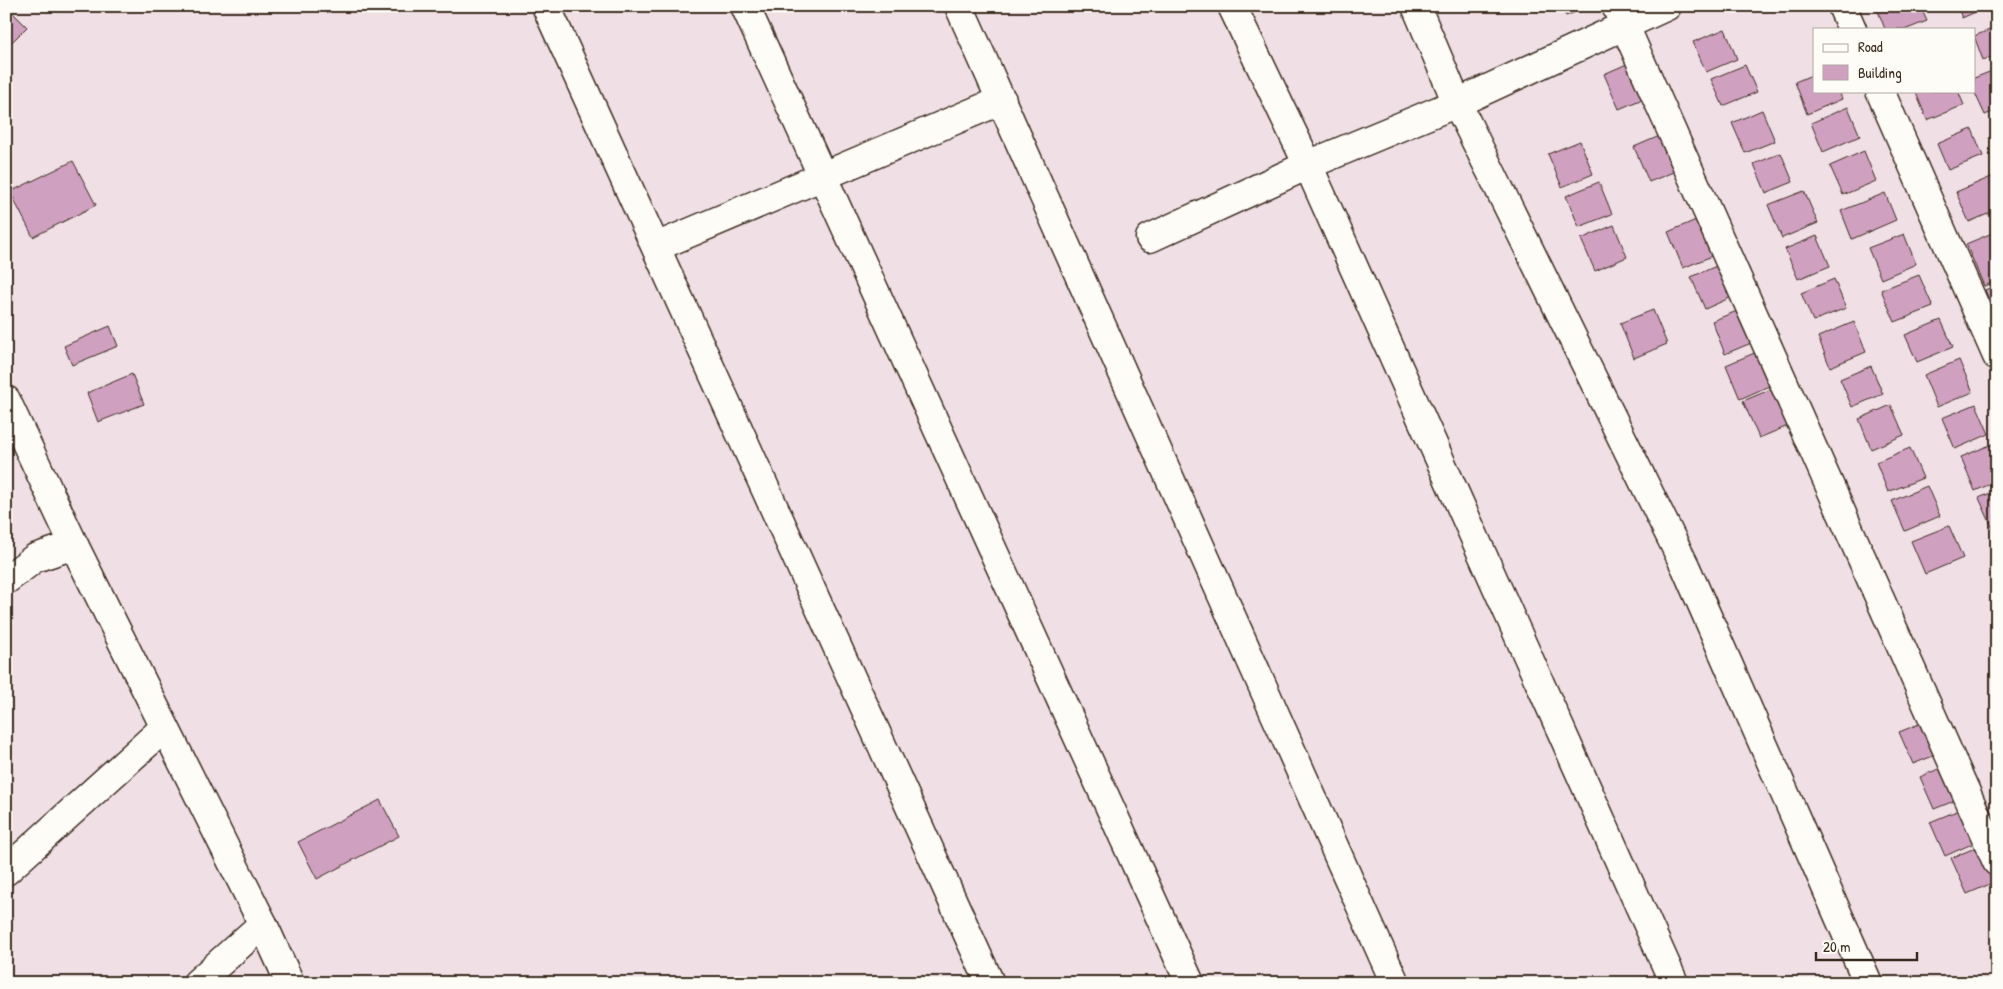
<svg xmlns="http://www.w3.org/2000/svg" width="2003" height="989" font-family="'Patrick Hand',sans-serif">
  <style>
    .building { fill: #d0a0c0; stroke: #3b2a1e }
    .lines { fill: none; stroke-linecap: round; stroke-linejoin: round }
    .street-casing { stroke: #3b2a1e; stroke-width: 31 }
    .street { stroke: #fdfcf7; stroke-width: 28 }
  </style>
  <rect width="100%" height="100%" fill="#f0e0e6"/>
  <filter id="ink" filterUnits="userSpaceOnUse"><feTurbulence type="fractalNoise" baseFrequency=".02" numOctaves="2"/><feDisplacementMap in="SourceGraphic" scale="10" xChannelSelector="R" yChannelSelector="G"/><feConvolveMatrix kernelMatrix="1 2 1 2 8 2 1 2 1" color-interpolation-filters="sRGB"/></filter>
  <g filter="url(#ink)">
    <g class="building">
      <path d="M1561 6H1590L1566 16Z"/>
      <path d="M1876 6H1920L1927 21 1907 29H1885Z"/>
      <path d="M1957 6H1989L1962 18Z"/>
      <path d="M9 9 27 27 6 48V11Z"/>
      <path d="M1997 27V55L1983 60 1974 36Z"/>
      <path d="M1725 29 1737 59 1706 72 1693 42Z"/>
      <path d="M1636 60 1652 95 1619 109 1604 74Z"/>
      <path d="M1745 65 1757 92 1723 106 1711 79Z"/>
      <path d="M1997 69V110L1985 115 1974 91V78Z"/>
      <path d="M1814 74V91H1839L1842 99 1807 114 1795 82Z"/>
      <path d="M1921 91H1958L1964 105 1927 120 1916 93Z"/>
      <path d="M1848 107 1860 136 1823 152 1811 123Z"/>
      <path d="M1762 110 1775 141 1745 153 1732 123Z"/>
      <path d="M1972 129 1983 156 1948 170 1937 144Z"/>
      <path d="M1662 135 1678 170 1649 182 1634 147Z"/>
      <path d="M1580 141 1593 174 1562 187 1548 154Z"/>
      <path d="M1864 151 1876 181 1843 195 1830 166Z"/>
      <path d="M1781 153 1793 182 1766 193 1754 164Z"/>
      <path d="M73 161 96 205 33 237 10 192Z"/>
      <path d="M1996 175 1997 210 1969 222 1956 192Z"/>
      <path d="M1599 182 1612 214 1579 227 1566 196Z"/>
      <path d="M1804 191 1818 223 1782 238 1768 205Z"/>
      <path d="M1885 193 1896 220 1852 239 1841 211Z"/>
      <path d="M1703 217 1719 253 1683 268 1668 232Z"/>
      <path d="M1614 225 1627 257 1595 271 1581 239Z"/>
      <path d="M1997 231V281L1984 286 1966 244Z"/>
      <path d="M1904 234 1916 264 1881 279 1868 248Z"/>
      <path d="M1817 236 1830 266 1798 279 1785 249Z"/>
      <path d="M1721 264 1734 296 1705 309 1691 277Z"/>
      <path d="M1919 275 1933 307 1895 322 1881 290Z"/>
      <path d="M1834 279 1846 308 1813 321 1801 293Z"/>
      <path d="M1997 285V318L1985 290Z"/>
      <path d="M1742 309 1756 341 1725 354 1712 321Z"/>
      <path d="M1653 310 1667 344 1634 358 1620 323Z"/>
      <path d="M1941 320 1953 347 1917 362 1905 335Z"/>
      <path d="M1854 322 1866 352 1830 367 1818 337Z"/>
      <path d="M110 326 118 346 72 365 64 346Z"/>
      <path d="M1764 349 1778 382 1740 399 1726 365Z"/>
      <path d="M1959 360 1973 392 1937 407 1924 375Z"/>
      <path d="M1871 366 1883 394 1852 407 1840 379Z"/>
      <path d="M132 374 144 404 98 422 87 393Z"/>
      <path d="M1779 386 1795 423 1759 438 1743 401Z"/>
      <path d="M1976 404 1989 434 1955 449 1942 418Z"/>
      <path d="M1891 405 1904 435 1871 449 1859 419Z"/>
      <path d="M1995 443 1997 481 1975 491 1961 457Z"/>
      <path d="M1910 448 1923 478 1888 492 1876 462Z"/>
      <path d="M1927 486 1940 516 1905 531 1892 501Z"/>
      <path d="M1997 490V527L1993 529 1979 498Z"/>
      <path d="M1949 526 1963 558 1925 574 1911 541Z"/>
      <path d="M1929 720 1943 752 1913 764 1899 732Z"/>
      <path d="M1950 764 1964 797 1934 809 1920 777Z"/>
      <path d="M380 800 399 836 317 879 298 842Z"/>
      <path d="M1969 806 1983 839 1945 856 1930 822Z"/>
      <path d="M1987 843 1997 865V881L1967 894 1951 858Z"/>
    </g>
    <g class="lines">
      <defs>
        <g id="street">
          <path d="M546 6 990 983"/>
          <path d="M745 6 1190 983"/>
          <path d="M959 6 1395 983"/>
          <path d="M1232 6 1308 165 1674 983"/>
          <path d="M1416 6 1457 103 1686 568 1868 983"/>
          <path d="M1616 6 1997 862"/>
          <path d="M1842 6 1852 29"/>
          <path d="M1880 91 1997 356"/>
          <path d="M1150 238 1308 165 1457 103 1667 6"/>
          <path d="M656 247 1002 100"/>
          <path d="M6 400 74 545 263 924 290 983"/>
          <path d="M6 580 35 558 74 545"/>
          <path d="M6 871 164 728"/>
          <path d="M197 983 263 924"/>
        </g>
      </defs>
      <use href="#street" class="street-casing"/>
      <use href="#street" class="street"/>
    </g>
  </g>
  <rect width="2003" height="989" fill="none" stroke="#fdfcf7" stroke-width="25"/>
  <rect x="12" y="12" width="1978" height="964" fill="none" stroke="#3b2a1e" stroke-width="2" filter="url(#ink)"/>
  <rect x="1813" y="28" width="162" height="65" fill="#fdfcf7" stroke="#afa8a0"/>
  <rect x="1823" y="44" width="25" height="8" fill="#fdfcf7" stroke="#afa8a0"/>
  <text x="1858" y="52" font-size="15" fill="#3b2a1e">Road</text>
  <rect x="1823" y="65" width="25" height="15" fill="#d0a0c0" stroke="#afa8a0"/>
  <text x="1858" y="78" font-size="15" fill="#3b2a1e">Building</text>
  <path d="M1816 952v8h101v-8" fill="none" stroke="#3b2a1e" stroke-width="2.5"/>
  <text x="1823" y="952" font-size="15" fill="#3b2a1e" stroke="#fdfcf7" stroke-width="4" paint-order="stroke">20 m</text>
</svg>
